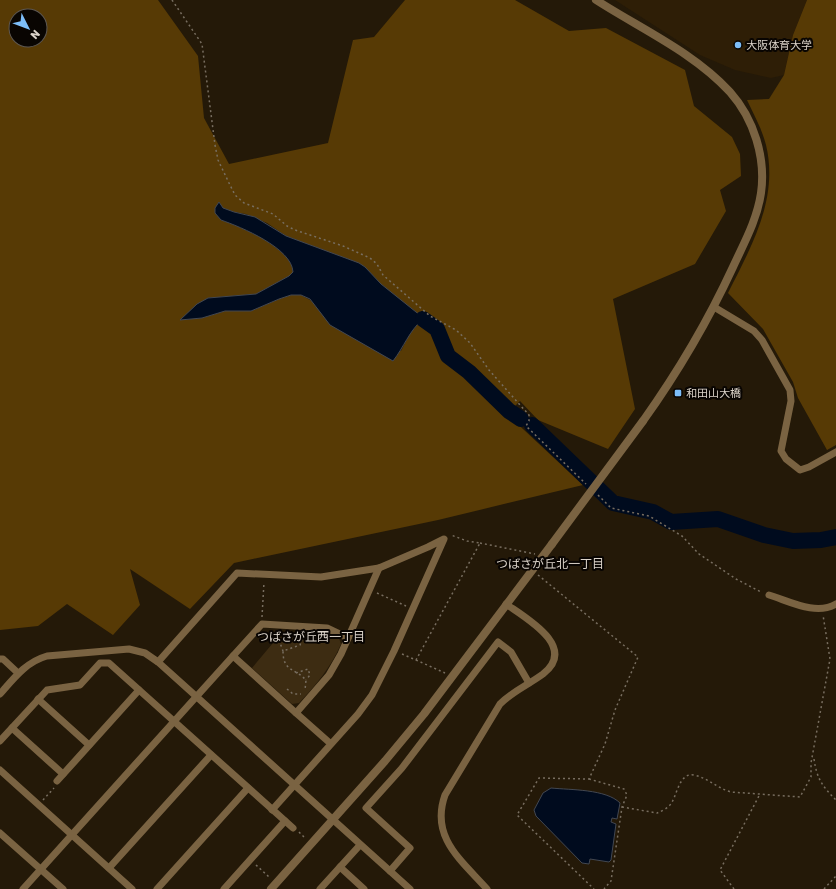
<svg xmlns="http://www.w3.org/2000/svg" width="836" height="889" font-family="Rubik,'Noto Sans JP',sans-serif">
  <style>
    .built { fill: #2e1e06 }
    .green { fill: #3d2c12 }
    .forest { fill: #573a05; fill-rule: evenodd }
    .water { fill: #000b1e; stroke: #424751 }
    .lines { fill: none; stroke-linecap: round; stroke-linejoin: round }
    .river { stroke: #000b1e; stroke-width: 16 }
    .path { stroke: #786e60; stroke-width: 1.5; stroke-dasharray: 2 3; stroke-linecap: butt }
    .minor { stroke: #7a6342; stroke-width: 7 }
    .tertiary { stroke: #7a6342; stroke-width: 8 }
    .tertiary-bridge { stroke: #7a6342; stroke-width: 8 }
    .poi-dot { fill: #7dbef9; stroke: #090502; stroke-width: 1.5 }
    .labels { text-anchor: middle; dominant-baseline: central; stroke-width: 4; stroke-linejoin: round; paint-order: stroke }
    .poi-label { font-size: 11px; fill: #dbd3c9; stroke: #090502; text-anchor: start }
    .neighbourhood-label { font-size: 12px; fill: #dbd3c9; stroke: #090502 }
  </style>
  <rect width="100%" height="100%" fill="#241908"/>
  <path class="built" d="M615 0H807L793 35 784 75 771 78 735 70 700 55Z"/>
  <path class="green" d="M301 631 324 632 339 638 341 644C331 667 316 685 299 703L292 704 252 668 278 637 300 638Z"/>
  <g class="forest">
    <path d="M0 0H158L198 56 204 118 229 164 328 143 353 40 374 37 405 0H515L569 31 606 28 685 70 694 106 732 137 740 154 741 176 720 190 726 211 695 264 613 299 635 409 608 449 538 420 520 401 507 414 583 485 438 520 234 563 190 609 130 569 140 605 113 635 67 604 38 626 0 630ZM16 16H40V40H16ZM219 203 223 208 234 212 246 214 267 223 286 236 365 267 381 284 423 319 413 327 401 351 301 295H291L279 299 251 311H225L202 318 180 320 208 298 256 294 289 276 293 272C292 248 241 227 221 220Z"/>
    <path d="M807 0H836V445L827 450 798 398 793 382 763 329 728 293C751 247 779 199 766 145 762 129 754 115 747 100L769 99 784 75 793 35Z"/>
  </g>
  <g class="water">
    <path d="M219 202 223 208 234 212 255 217 286 236 359 263 365 267 381 284 421 316 423 319C409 331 404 347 393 361L330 325 310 299 301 295H291L279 299 251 311H225L202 318 180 320 197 304 208 298 256 294 289 276 293 272C292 248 241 227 221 220L215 213V208Z"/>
    <path d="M551 788C571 790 606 789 620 803L617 819 612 818 611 822 616 824 611 860 609 862 590 859 589 864 582 863 536 816 534 810 543 793Z"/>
  </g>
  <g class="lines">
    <g class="river">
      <path d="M423 319 437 329 448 356 469 372 509 411 521 419"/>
      <path d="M532 425 613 503 653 512 671 522 718 519 764 535 793 541 821 540 836 537"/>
    </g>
    <g class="path">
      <path d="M172 0 202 44 215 145 218 160 229 183 235 195 244 203 273 214 287 226 295 230 343 246 370 258 377 264 383 275 430 316 456 330 470 343 489 370 529 415V421L526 426 586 484"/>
      <path d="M598 495 611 508 649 516 682 536 699 554 736 579 761 592"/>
      <path d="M480 543 535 554"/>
      <path d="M538 575 638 657 615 710 605 744 589 779 539 778 517 815 594 889"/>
      <path d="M377 593 406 606"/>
      <path d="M262 617 264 582"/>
      <path d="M304 634 300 645 283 651C283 672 295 668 306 680L305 690"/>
      <path d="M279 640 283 651"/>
      <path d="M402 654 416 660 480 543 467 541 451 535"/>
      <path d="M416 660 445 673"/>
      <path d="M296 673 308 669 310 675 306 680"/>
      <path d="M287 689 293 694H301"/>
      <path d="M814 759C817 779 822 786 836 800"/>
      <path d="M589 779 624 789 627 795 622 807 611 881 604 889"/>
      <path d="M43 800 54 788"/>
      <path d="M622 807 657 813C662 811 669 808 672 802 677 794 680 772 694 775 708 778 717 788 731 792L800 797 811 777V763L830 659 823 615"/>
      <path d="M299 832 305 838"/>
      <path d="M256 865 269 877"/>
      <path d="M734 889 720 870 760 794"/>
      <path d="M824 889 836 876"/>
    </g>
    <g class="minor">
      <path d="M714 307 754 331 762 340 790 390 791 401 781 451 786 459 800 470 809 467 836 452"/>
      <path d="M769 595C789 601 816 616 836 604"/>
      <path d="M0 659H3L18 673"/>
      <path d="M158 662 237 573 321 577 379 568"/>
      <path d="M0 694C14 678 26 662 47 656L129 649 145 653 158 662 410 889"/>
      <path d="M38 699 89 745"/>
      <path d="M296 713 233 656 262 624 327 628 348 638"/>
      <path d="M12 728 63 774"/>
      <path d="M0 741 47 690 80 685 100 663H109L293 828"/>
      <path d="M0 770 132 889"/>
      <path d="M57 781 139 690"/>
      <path d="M272 810 358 714 372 695 394 651 444 539 428 547 379 568 341 654 329 675 296 713 331 744"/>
      <path d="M0 833 63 889"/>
      <path d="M340 867 364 889"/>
      <path d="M109 868 211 755"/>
      <path d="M390 871 410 848 366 808 402 768 498 642 511 652 529 683"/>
      <path d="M23 889 233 656"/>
      <path d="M157 889 248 788"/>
      <path d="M224 889 285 821"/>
      <path d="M320 889 360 845"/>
      <path d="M487 889C461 860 430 837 445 795L500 704C513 691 528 685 543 674 578 647 526 618 506 604"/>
    </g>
    <g class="tertiary">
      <path d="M596 0C641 29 693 52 730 92 754 119 766 158 761 193 757 220 744 243 733 267 708 321 678 372 643 421"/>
      <path d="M271 889 385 761 424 714 552 544"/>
    </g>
    <path class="tertiary-bridge" d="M552 544 643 421"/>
  </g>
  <g class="poi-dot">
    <circle cx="738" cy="45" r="4"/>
    <rect x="674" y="389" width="8" height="8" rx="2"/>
  </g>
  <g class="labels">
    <g class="poi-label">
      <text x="746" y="45">大阪体育大学</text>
      <text x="686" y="393">和田山大橋</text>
    </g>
    <g class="neighbourhood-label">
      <text x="550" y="564">つばさが丘北一丁目</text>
      <text x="311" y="637">つばさが丘西一丁目</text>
    </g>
  </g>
  <g transform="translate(28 28) rotate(132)"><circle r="19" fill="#090502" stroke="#5d5752"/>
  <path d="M0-3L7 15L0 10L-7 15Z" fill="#7dbef9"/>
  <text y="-6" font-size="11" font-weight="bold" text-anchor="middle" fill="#dbd3c9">N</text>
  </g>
</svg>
